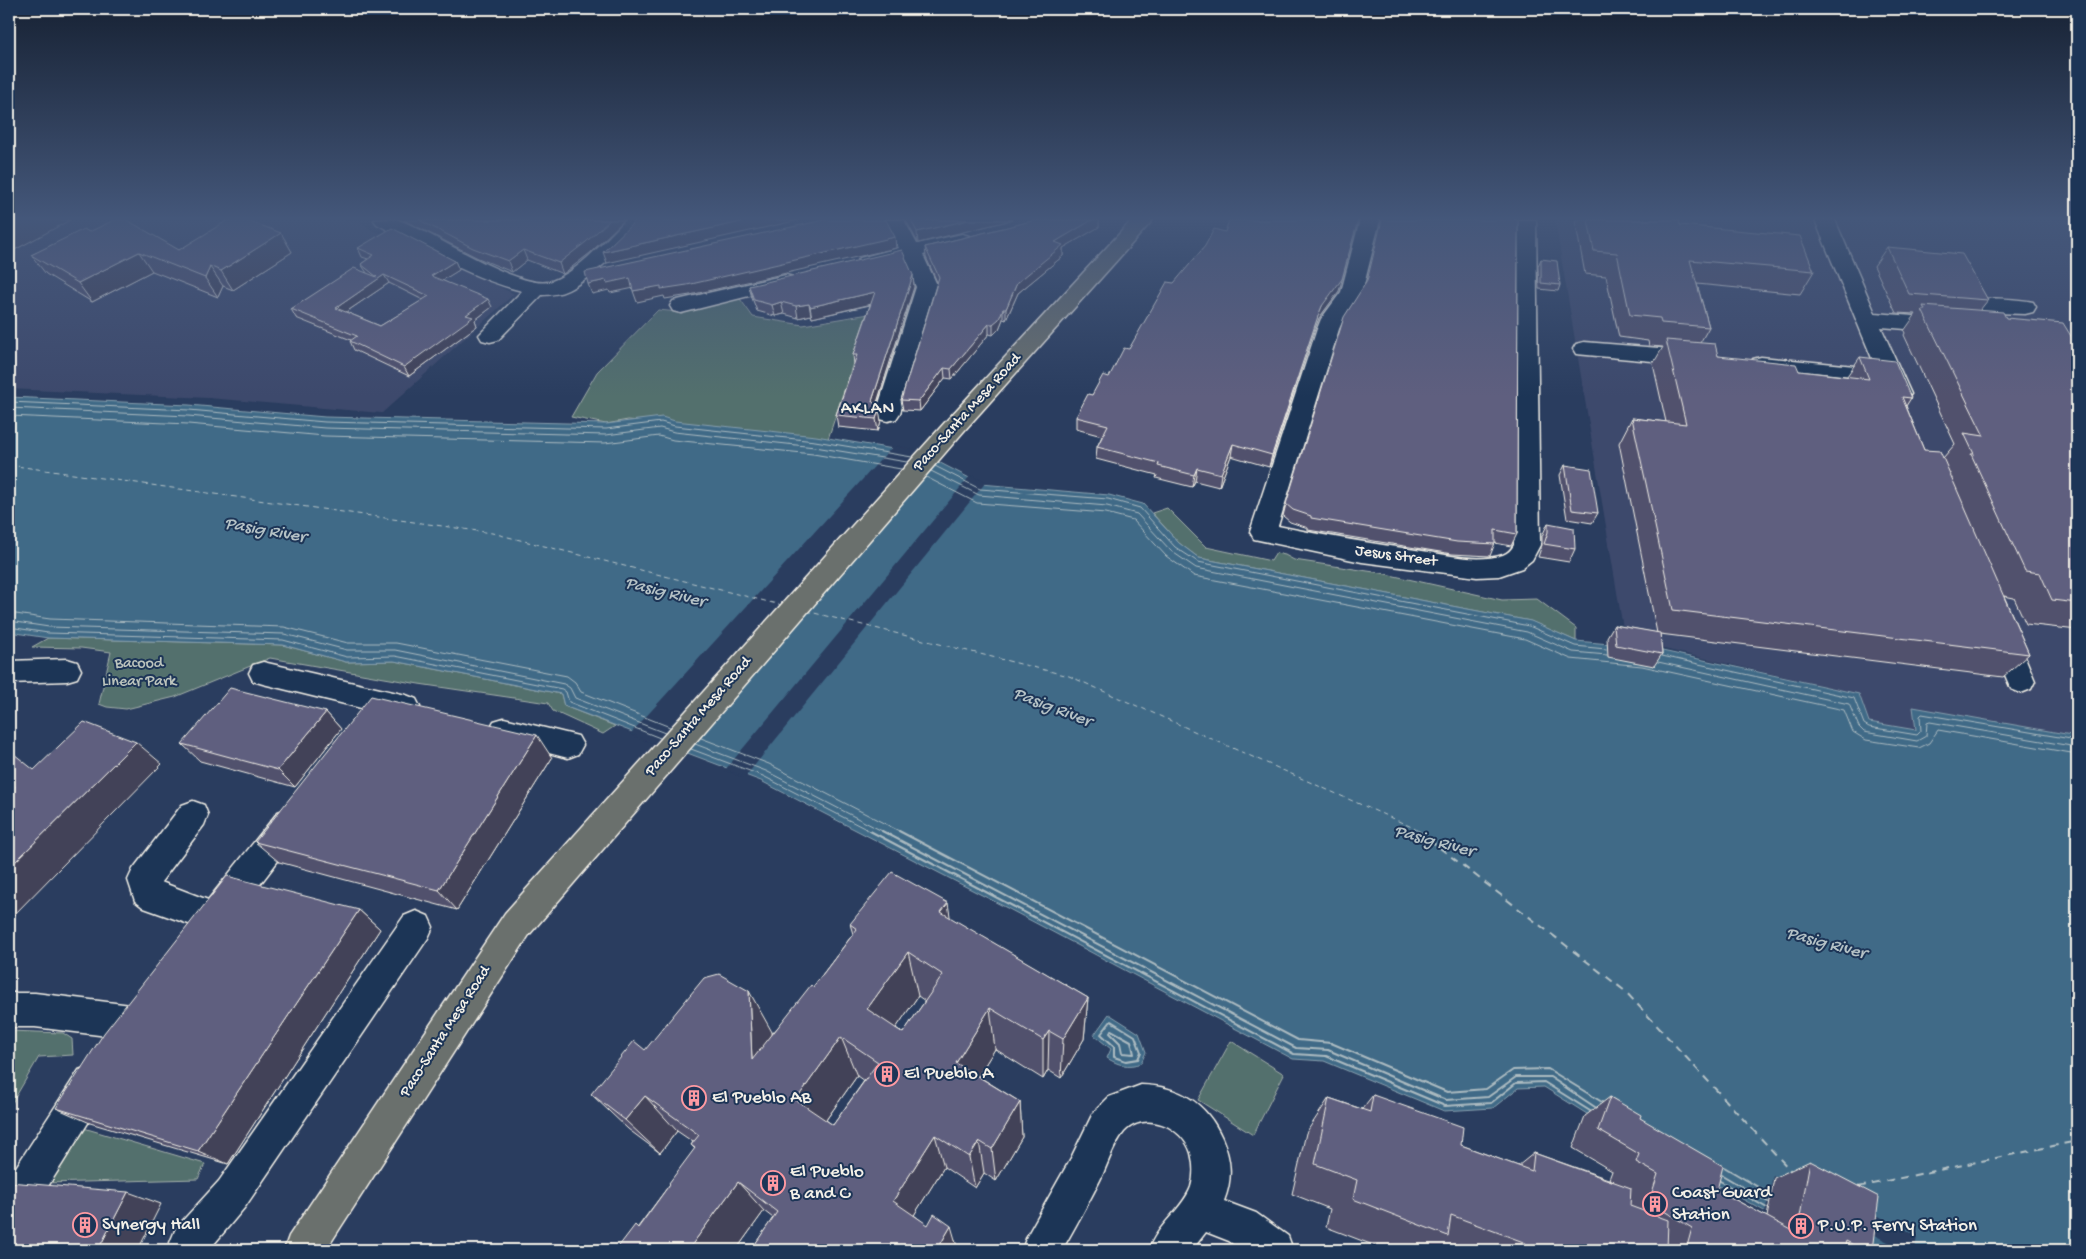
<svg xmlns="http://www.w3.org/2000/svg" width="2086" height="1259" font-family="'Gochi Hand',sans-serif">
  <style>
    .built { fill: #3e4a6c }
    .green { fill: #536f6d; stroke: #a4b0aa }
    .water { fill: #406a87; stroke: #88a0ae }
    .pier { fill: #2a3d5f }
    .lines { fill: none; stroke-linecap: round; stroke-linejoin: round }
    .shore-far1 { stroke: #acbbc1; stroke-width: 1 }
    .shore { stroke: #acbbc1; stroke-width: 2 }
    .ferry-far1 { stroke: #b5c2c6; stroke-width: 1; stroke-dasharray: 5 4; stroke-linecap: butt }
    .ferry { stroke: #b5c2c6; stroke-width: 2; stroke-dasharray: 8 6; stroke-linecap: butt }
    .minor-casing { stroke: #f4f1e8; stroke-width: 3 }
    .major-casing { stroke: #f4f1e8; stroke-width: 3 }
    .minor { fill: #1d3557; fill-rule: evenodd }
    .major { fill: #6b706d; fill-rule: evenodd }
    .wall { fill: #51516d; stroke: #f4f1e8; fill-rule: evenodd }
    .shaded-wall { fill: #424259; stroke: #f4f1e8 }
    .building { fill: #5e5e7f; stroke: #f4f1e8; fill-rule: evenodd }
    .labels { text-anchor: middle; dominant-baseline: central; stroke-width: 4; stroke-linejoin: round; paint-order: stroke }
    .street-label { font-size: 16px; fill: #f4f1e8; stroke: #1d3557 }
    .park-label { font-size: 16px; fill: #bcc4bd; stroke: #1d3557 }
    .neighbourhood-label { font-size: 18px; letter-spacing: 1px; fill: #f4f1e8; stroke: #1d3557 }
    .water-label { font-size: 18px; font-style: italic; fill: #b5c2c6; stroke: #1d3557 }
    .near-poi-label { font-size: 19px; fill: #f4f1e8; stroke: #1d3557; text-anchor: start }
  </style>
  <rect width="100%" height="100%" fill="#2a3d5f"/>
  <filter id="ink" filterUnits="userSpaceOnUse"><feTurbulence type="fractalNoise" baseFrequency=".02" numOctaves="2"/><feDisplacementMap in="SourceGraphic" scale="10" xChannelSelector="R" yChannelSelector="G"/><feConvolveMatrix kernelMatrix="1 2 1 2 8 2 1 2 1" color-interpolation-filters="sRGB"/></filter>
  <g filter="url(#ink)">
    <g class="built">
      <path d="M9 220H358L371 230 408 242 514 294 382 413 209 398 9 389Z"/>
      <path d="M1555 220H2077V736L1913 707 1917 730 1869 722 1859 694 1625 640Z"/>
    </g>
    <g class="green">
      <path d="M738 296 753 317 803 325 869 314 828 439 628 420 606 424 571 417 597 372 658 310 678 312Z"/>
      <path d="M1167 508 1206 547 1271 561 1276 553 1285 555 1294 560 1381 573 1502 600 1537 599 1576 628V641L1530 621 1199 558 1179 543 1152 513Z"/>
      <path d="M48 638 283 645 346 662 394 661 561 694 564 706 615 726 603 734 553 711 548 703 419 684 270 658 175 697 126 709 107 707 99 704 111 652 81 648 32 647Z"/>
      <path d="M9 1031 63 1033 72 1039 73 1055 39 1057 9 1108Z"/>
      <path d="M1231 1041 1284 1074 1253 1135 1198 1100Z"/>
      <path d="M77 1126 205 1164 198 1179 46 1183Z"/>
    </g>
    <g class="water">
      <path d="M9 397 189 405 325 417 606 424 662 417 675 421 816 436 923 454 981 484 1109 495 1143 504 1179 543 1199 558 1531 621 1576 641 1644 647 1859 694 1869 722 1916 730 1913 707 2077 736V1250H1836L1595 1119 1544 1087 1518 1088 1493 1108 1444 1111 1324 1061 1293 1059 1009 909 761 781 564 706 561 694 394 661 346 662 283 645 48 638 9 632Z"/>
      <path d="M1109 1014 1139 1033 1146 1052 1141 1063C1128 1068 1118 1065 1107 1058L1111 1049 1094 1035Z"/>
    </g>
    <g class="pier">
      <path d="M893 446 924 451 940 460 684 755 630 734Z"/>
      <path d="M970 476 986 482 745 777 725 770Z"/>
      <path d="M1773 1175 1837 1208 1840 1196 1917 1236 1915 1250H1904L1864 1230 1836 1250 1765 1213Z"/>
    </g>
    <g class="lines">
      <g class="shore-far1">
        <path d="M9 402 189 410 325 422 606 429 661 422 675 426 815 441 912 457"/>
        <path d="M9 408 188 416 325 428 606 435 660 428 674 432 815 447 907 462"/>
        <path d="M9 416 188 424 325 436 605 443 659 436 673 440 813 454 901 469"/>
        <path d="M935 466 980 489 1108 499 1140 508 1175 547 1198 562 1529 626 1575 646 1606 649"/>
        <path d="M931 471 979 495 1107 506 1137 514 1171 551 1196 568 1527 632 1573 652 1607 655"/>
        <path d="M926 477 977 503 1106 513 1133 520 1166 556 1194 576 1525 639 1571 659 1642 666 1844 710 1853 732 1866 740 1919 748 1929 743 1938 730 2077 754"/>
        <path d="M9 613 50 619 284 627 348 643H396L567 676 575 682 581 692 670 727"/>
        <path d="M9 621 49 627 284 634 347 650H395L564 684 570 688 575 698 665 733"/>
        <path d="M9 627 48 633 283 640 347 657 395 656 562 689 566 692 569 702 660 738"/>
        <path d="M1662 656 1854 698 1864 724 1869 727 1917 735 1921 731 1920 716 1922 714 2077 740"/>
        <path d="M1658 662 1849 704 1859 727 1864 732 1917 741 1926 736 1927 723 1930 722 2077 747"/>
        <path d="M701 738 769 764 901 832"/>
        <path d="M695 744 766 771 884 832"/>
        <path d="M691 749 763 776 872 832"/>
      </g>
      <g class="shore">
        <path d="M870 831 1294 1054 1326 1056 1445 1106 1491 1103 1516 1083 1544 1082 1590 1111"/>
        <path d="M882 831 1296 1048 1328 1050 1446 1100 1488 1097 1516 1077H1550L1595 1107"/>
        <path d="M899 831 1298 1040 1331 1043 1447 1092 1486 1089 1513 1070 1548 1069 1602 1102"/>
        <path d="M1111 1021 1135 1036 1141 1052 1138 1059 1126 1061 1114 1057V1046L1101 1034Z"/>
        <path d="M1111 1030 1131 1041 1134 1054 1122 1053 1120 1043 1110 1033Z"/>
        <path d="M1724 1167 1770 1194"/>
        <path d="M1722 1175 1768 1202"/>
        <path d="M1720 1181 1767 1208"/>
      </g>
      <g class="ferry-far1">
        <path d="M9 465 492 533 781 605"/>
        <path d="M806 611 1069 676 1414 828 1419 832"/>
      </g>
      <g class="ferry">
        <path d="M1418 831 1625 991 1791 1171"/>
        <path d="M1858 1187 2077 1141"/>
      </g>
      <defs>
        <g id="minor">
          <path d="M374 220C382 220 394 218 401 221 432 232 523 293 552 281 579 271 605 240 626 220H648C636 238 587 281 568 290 560 294 551 295 542 295L498 340 490 342 482 340 479 335 522 291C470 278 423 249 377 224Z"/>
          <path d="M884 220H904L917 244 962 234 969 236 972 240 969 244 923 255 938 287 900 413 896 419 888 421 880 419 876 413 916 287 904 260 867 268 860 266 857 262 860 258 899 248Z"/>
          <path d="M1360 220H1380L1362 293 1343 320 1339 329 1278 526C1326 536 1374 544 1422 551 1447 555 1478 563 1503 555 1508 553 1511 550 1514 545L1516 220H1536L1540 545 1532 560 1522 568 1499 576 1477 577 1362 562 1254 539 1250 532 1317 329 1321 319 1341 292Z"/>
          <path d="M1815 220H1835L1875 313 1977 321 1973 308C1974 307 1977 302 1978 301 1987 296 2023 300 2033 302L2036 307 2033 312 2025 314 1996 313 2000 326 1997 331 1982 335 1881 327 1911 394 1907 399 1899 402 1891 399 1883 383 1753 369 1750 364 1753 359 1761 357 1876 368Z"/>
          <path d="M786 275 793 277 796 281 793 285 681 313 673 311 670 306 673 301Z"/>
          <path d="M1584 342 1696 351 1704 353 1707 358 1704 363 1696 365 1576 354 1573 349 1576 344Z"/>
          <path d="M2001 622 2011 625 2015 633 2035 681 2031 689 2021 693 2011 689 1987 633 1991 625Z"/>
          <path d="M67 659 77 662 81 670 77 678 67 681 9 683V661Z"/>
          <path d="M263 662 406 695 416 699 420 707 416 715 406 719 263 684 253 681 249 673 253 665Z"/>
          <path d="M504 718 578 736 583 745 578 754 568 758 494 739 489 730 494 721Z"/>
          <path d="M193 801 204 805 208 815 204 825 161 882 208 900 278 812 289 808 300 812 305 822 300 832 232 921 228 922 226 928 214 933 144 908 135 901 128 880 133 869 182 805Z"/>
          <path d="M416 911 428 916 433 927 428 938 245 1207 209 1250H167L176 1228 219 1181 404 916Z"/>
          <path d="M9 993H35L131 1005 143 1010 148 1022 143 1034 131 1039 35 1027H9Z"/>
          <path d="M92 1065 105 1070 110 1083 105 1096 23 1226 9 1231V1178L79 1070Z"/>
          <path d="M1141 1085C1179 1086 1206 1102 1222 1138 1231 1159 1233 1178 1224 1201L1256 1213 1288 1236 1293 1250H1241L1229 1241 1206 1232 1192 1250H1149C1157 1225 1183 1209 1191 1187 1194 1177 1194 1164 1191 1153 1183 1127 1145 1109 1124 1132 1113 1145 1108 1164 1100 1180 1088 1204 1075 1227 1062 1250H1022L1027 1236 1071 1158 1093 1113 1109 1097Z"/>
        </g>
        <path id="major" d="M1132 220H1153L964 431 529 935 326 1250H284L289 1236 505 913 948 419Z"/>
      </defs>
      <use href="#minor" class="minor-casing"/>
      <use href="#major" class="major-casing"/>
      <use href="#minor" class="minor"/>
      <use href="#major" class="major"/>
    </g>
    <g class="wall">
      <path d="M404 220H624L590 253 563 274 527 260 512 272 478 258Z"/>
      <path d="M906 220H1012L918 243Z"/>
      <path d="M1036 220H1099V227L1063 248V256L1018 293 1006 320 1003 319 999 329 993 335 989 334 952 379 945 378 920 411 903 410 901 400 937 282 926 257 925 247Z"/>
      <path d="M1518 220 1517 534 1511 546 1495 543 1490 556 1452 554 1308 530V528L1290 522 1283 516 1286 504Z"/>
      <path d="M1575 220H1679L1680 225 1814 271 1800 294 1697 284 1709 327 1700 343 1718 356 1799 371 1847 376 1860 357 1911 398 1906 406 1924 450 1943 458 1955 444 1904 335 1905 333 1904 331 1916 314 1896 313 1874 266 1887 247 1988 300 1980 310 2006 318 2077 346V630L2026 624 2014 598 2004 596 2029 654 2003 677 1660 634 1662 654 1654 666 1608 657 1607 637 1614 625 1657 633 1619 443 1632 418 1666 422 1653 364 1663 347 1649 346 1648 341 1619 337 1606 276 1585 274Z"/>
      <path d="M89 232 179 250 281 233 292 252 233 290 223 286 218 297 152 271 92 302 46 274 31 255Z"/>
      <path d="M358 248 455 261 459 270 442 280 492 307 475 320 477 326 409 376 354 350 350 341 351 340 296 318 291 309 367 273 361 264 368 259 362 257ZM389 283 423 300 380 326 346 312Z"/>
      <path d="M1541 259 1560 285 1558 291 1539 289 1538 266Z"/>
      <path d="M1174 283 1339 291 1319 318 1315 328 1269 467 1231 456 1219 487 1195 481 1192 487 1156 478 1157 475 1096 459 1097 447 1102 436 1076 429V417L1092 395 1109 377 1129 349Z"/>
      <path d="M749 286 914 287 876 406 881 421 878 431 838 427 836 415 854 364 853 355 870 305 812 318 811 315 798 318 784 314 775 316 757 311 752 298Z"/>
      <path d="M1565 465 1598 513 1592 523 1567 519 1560 475Z"/>
      <path d="M1548 523 1575 549 1569 562 1538 557 1542 545V536Z"/>
      <path d="M326 712 341 729 295 787 200 761 182 744Z"/>
      <path d="M552 758 457 910 279 862 255 842Z"/>
      <path d="M359 910 380 929 228 1164 90 1123 56 1108Z"/>
      <path d="M950 918 1088 998 1084 1039 1061 1078 1048 1070 1043 1079 995 1049 978 1076 1020 1102 1022 1137 996 1181 984 1173 975 1188 944 1167 914 1215 958 1250H751L773 1218 764 1211 736 1250H616L638 1227 670 1184 695 1149 691 1145 693 1142 677 1131 660 1153 628 1129 591 1094 645 1050 772 1032V1034L813 987 853 934 850 924ZM918 996 925 1001 903 1033 896 1028ZM857 1076 864 1081 833 1125 826 1120Z"/>
      <path d="M1373 1095 1461 1145 1518 1166 1534 1153 1614 1181 1609 1179 1612 1171 1573 1148 1585 1116 1610 1097 1640 1118 1717 1190 1767 1217 1774 1178 1810 1161 1872 1250H1438L1431 1247 1427 1250H1386L1326 1227 1330 1209 1292 1194 1306 1133 1329 1098 1362 1109Z"/>
    </g>
    <g class="shaded-wall">
      <path d="M14 220H70L9 253V223Z"/>
      <path d="M610 220H624L590 253 563 274 559 263Z"/>
      <path d="M750 220H799L607 263 603 252Z"/>
      <path d="M968 220H1012L918 243 917 232Z"/>
      <path d="M1092 220H1099V227L1063 248V256L1018 293 1006 320V309L1017 283 1055 242Z"/>
      <path d="M1358 220 1339 291 1319 318 1315 328 1269 467 1272 455 1318 316Z"/>
      <path d="M281 233 292 252 233 290 221 271Z"/>
      <path d="M895 237 896 248 690 295 665 299 664 296 637 302 633 291Z"/>
      <path d="M523 250 527 260 512 272 508 261Z"/>
      <path d="M139 252 152 271 92 302 78 283Z"/>
      <path d="M455 261 459 270 435 285 431 276Z"/>
      <path d="M210 267 223 286 218 297 205 278Z"/>
      <path d="M384 275 389 283 340 316 336 308Z"/>
      <path d="M913 275 914 287 874 412 872 401Z"/>
      <path d="M630 278 634 288 610 293 609 290 592 294 588 284 606 280Z"/>
      <path d="M875 292 876 303 812 318 810 307Z"/>
      <path d="M488 299 492 307 475 320 477 326 409 376 404 367 466 315Z"/>
      <path d="M781 302 784 314 775 316 772 305Z"/>
      <path d="M809 304 811 315 798 318 796 306Z"/>
      <path d="M1003 309V319L999 329 993 335V324Z"/>
      <path d="M989 324V334L952 379 951 369Z"/>
      <path d="M944 368 945 378 920 411 919 401Z"/>
      <path d="M879 409 881 421 878 431 876 419Z"/>
      <path d="M1233 444 1231 456 1219 487 1221 474Z"/>
      <path d="M1197 468 1195 481 1192 487 1194 475Z"/>
      <path d="M326 712 341 729 295 787 278 770Z"/>
      <path d="M537 735 552 758 457 910 439 890Z"/>
      <path d="M136 742 162 764 9 920V868Z"/>
      <path d="M9 776 32 793 9 810Z"/>
      <path d="M948 903 955 949 941 912Z"/>
      <path d="M359 910 380 929 228 1164 198 1151Z"/>
      <path d="M908 952 918 996 881 1050 867 1009Z"/>
      <path d="M749 991 772 1032 775 1097 752 1060Z"/>
      <path d="M1088 998 1084 1039 1061 1078 1063 1039Z"/>
      <path d="M990 1008 995 1049 963 1100 956 1063Z"/>
      <path d="M1049 1031 1048 1070 1043 1079V1040Z"/>
      <path d="M841 1037 857 1076 816 1134 796 1100Z"/>
      <path d="M645 1096 677 1131 660 1153 625 1120Z"/>
      <path d="M1020 1102 1022 1137 996 1181 992 1149Z"/>
      <path d="M935 1135 944 1167 906 1228 893 1201Z"/>
      <path d="M979 1141 984 1173 975 1188 969 1157Z"/>
      <path d="M738 1182 764 1211 736 1250H688Z"/>
      <path d="M128 1192 161 1204 138 1250H98Z"/>
      <path d="M951 1226 958 1250H937Z"/>
    </g>
    <g class="building">
      <path d="M114 220H127L179 250 228 220H247L281 233 221 271 209 266 210 267 205 278 139 252 78 283 31 255 84 229 89 232Z"/>
      <path d="M419 220H610L586 242 559 263 523 250 508 261 473 248Z"/>
      <path d="M636 220H750L603 252Z"/>
      <path d="M824 220H886L895 237 687 285 661 289V286L633 291 630 278 607 283 606 280 588 284 585 272Z"/>
      <path d="M911 220H968L917 232Z"/>
      <path d="M1036 220H1092L1055 242 1063 245 1017 283 1006 309H1003L999 319 993 324H989L951 369 944 368 919 401 901 400 939 277 925 247Z"/>
      <path d="M1229 220H1358L1342 279 1322 306 1318 316 1272 455 1233 444 1221 474 1197 468 1194 475 1158 466 1159 463 1097 447 1108 425 1076 417 1088 394 1092 395 1103 375 1109 377 1124 348 1129 349 1167 282 1174 283 1205 246 1214 229 1225 232Z"/>
      <path d="M1382 220H1518L1517 534 1495 530V544L1457 542 1311 518V516L1293 510 1286 504 1344 317 1367 281Z"/>
      <path d="M1588 220H1679L1680 225 1800 236 1814 271 1690 260 1709 327 1661 323 1660 318 1630 315 1617 253 1594 251Z"/>
      <path d="M392 228 455 261 431 276 488 299 466 315 473 317 404 367 350 341 357 336 291 309 354 268 377 277 361 264 374 255 358 248ZM384 275 429 296 380 326 336 308Z"/>
      <path d="M1887 247 1962 254 1988 300 1909 294Z"/>
      <path d="M902 250 913 275 872 401 879 409 876 419 836 415 857 355H853L875 292 810 307 809 304 796 306 781 302 772 305 754 300 749 286Z"/>
      <path d="M1541 259 1557 261 1560 285 1541 283Z"/>
      <path d="M1923 306 2003 312 2006 318 2063 323 2077 346V603L2052 600 2040 573 2025 571 1971 454H1974L1964 433 1984 436 1922 310H1925Z"/>
      <path d="M1666 340 1715 344 1718 356 1796 364 1799 371 1869 379 1860 357 1895 361 1911 398 1902 397 1924 450 1940 451 2029 654 1673 610 1632 418 1686 424Z"/>
      <path d="M1565 465 1591 469 1598 513 1572 510Z"/>
      <path d="M1548 523 1574 528 1575 549 1544 544 1548 532Z"/>
      <path d="M1614 625 1660 633 1662 654 1616 645Z"/>
      <path d="M230 688 326 712 278 770 182 744Z"/>
      <path d="M371 696 537 735 439 890 255 842Z"/>
      <path d="M84 722 136 742 9 868V793L15 787 9 779V750L34 770Z"/>
      <path d="M892 872 948 903 941 912 1088 998 1063 1039 1049 1031 1043 1040 990 1008 956 1063 1020 1102 992 1149 979 1141 969 1157 935 1135 893 1201 928 1225 934 1214 951 1226 937 1250H836L834 1249 833 1250H751L777 1212 738 1182 688 1250H616L635 1225 638 1228 670 1184 669 1183 695 1148 691 1145 699 1135 645 1096 625 1120 591 1094 634 1041 645 1050 704 978 719 974 749 991 752 1060 811 985 813 987 857 929 850 924ZM908 952 943 975 903 1033 867 1009ZM841 1037 878 1062 833 1125 796 1100Z"/>
      <path d="M227 876 359 910 198 1151 56 1108 104 1033Z"/>
      <path d="M1373 1095 1463 1127 1461 1145 1532 1171 1534 1153 1631 1188 1630 1206 1668 1220 1667 1250H1525L1526 1243 1451 1215 1448 1236 1353 1199 1357 1180 1315 1164 1329 1098 1370 1112Z"/>
      <path d="M1610 1097 1641 1115 1640 1118 1723 1166 1717 1190 1797 1233 1810 1161 1879 1197 1872 1250H1863L1846 1241 1844 1250H1686L1692 1228 1649 1202 1658 1174 1636 1162 1639 1154 1598 1130Z"/>
      <path d="M9 1182 128 1192 98 1250H9Z"/>
    </g>
  </g>
  <linearGradient id="sky" x2="0" y2="1"><stop stop-color="#172234"/><stop offset="0.55" stop-color="#44577a"/><stop offset="1" stop-color="#44577a" stop-opacity="0"/></linearGradient>
  <rect width="2086" height="397" fill="url(#sky)"/>
  <defs>
    <symbol id="building-ring" viewBox="-11 -11 22 22"><circle r="9.5" fill="#1d3557" stroke="#ff9aa2" stroke-width="1.5"/><path d="M-4-6H4V6H1V3H-1V6H-4ZM-2.5-4.3h1.7v1.8h-1.7ZM.8-4.3h1.7v1.8H.8ZM-2.5-1h1.7V.8h-1.7ZM.8-1h1.7V.8H.8Z" fill="#ff9aa2"/></symbol>
  </defs>
  <g fill-rule="evenodd">
    <use href="#building-ring" x="873" y="1060" width="28" height="28"/>
    <use href="#building-ring" x="680" y="1084" width="28" height="28"/>
    <use href="#building-ring" x="759" y="1169" width="28" height="28"/>
    <use href="#building-ring" x="1641" y="1190" width="28" height="28"/>
    <use href="#building-ring" x="71" y="1211" width="28" height="28"/>
    <use href="#building-ring" x="1787" y="1212" width="28" height="28"/>
  </g>
  <g class="labels">
    <g class="street-label">
      <text transform="translate(968 413) rotate(-48)">Paco-Santa Mesa Road</text>
      <text transform="translate(1396 557) rotate(8)">Jesus Street</text>
      <text transform="translate(699 717) rotate(-49)">Paco-Santa Mesa Road</text>
      <text transform="translate(446 1032) rotate(-57)">Paco-Santa Mesa Road</text>
    </g>
    <g class="park-label">
      <text x="139" y="664">Bacood<tspan x="139" dy="18">Linear Park</tspan></text>
    </g>
    <g class="neighbourhood-label">
      <text x="868" y="409">AKLAN</text>
    </g>
    <g class="water-label">
      <text transform="translate(265 531) rotate(10)">Pasig River</text>
      <text transform="translate(665 593) rotate(14)">Pasig River</text>
      <text transform="translate(1052 708) rotate(21)">Pasig River</text>
      <text transform="translate(1434 842) rotate(15)">Pasig River</text>
      <text transform="translate(1826 944) rotate(15)">Pasig River</text>
    </g>
    <g class="near-poi-label">
      <text x="904" y="1074">El Pueblo A</text>
      <text x="712" y="1098">El Pueblo AB</text>
      <text x="790" y="1172">El Pueblo<tspan x="790" dy="22">B and C</tspan></text>
      <text x="1672" y="1193">Coast Guard<tspan x="1672" dy="22">Station</tspan></text>
      <text x="102" y="1225">Synergy Hall</text>
      <text x="1818" y="1226">P.U.P. Ferry Station</text>
    </g>
  </g>
  <rect width="2086" height="1259" fill="none" stroke="#1d3557" stroke-width="30"/>
  <rect x="15" y="15" width="2056" height="1229" fill="none" stroke="#f4f1e8" stroke-width="2" filter="url(#ink)"/>
</svg>
